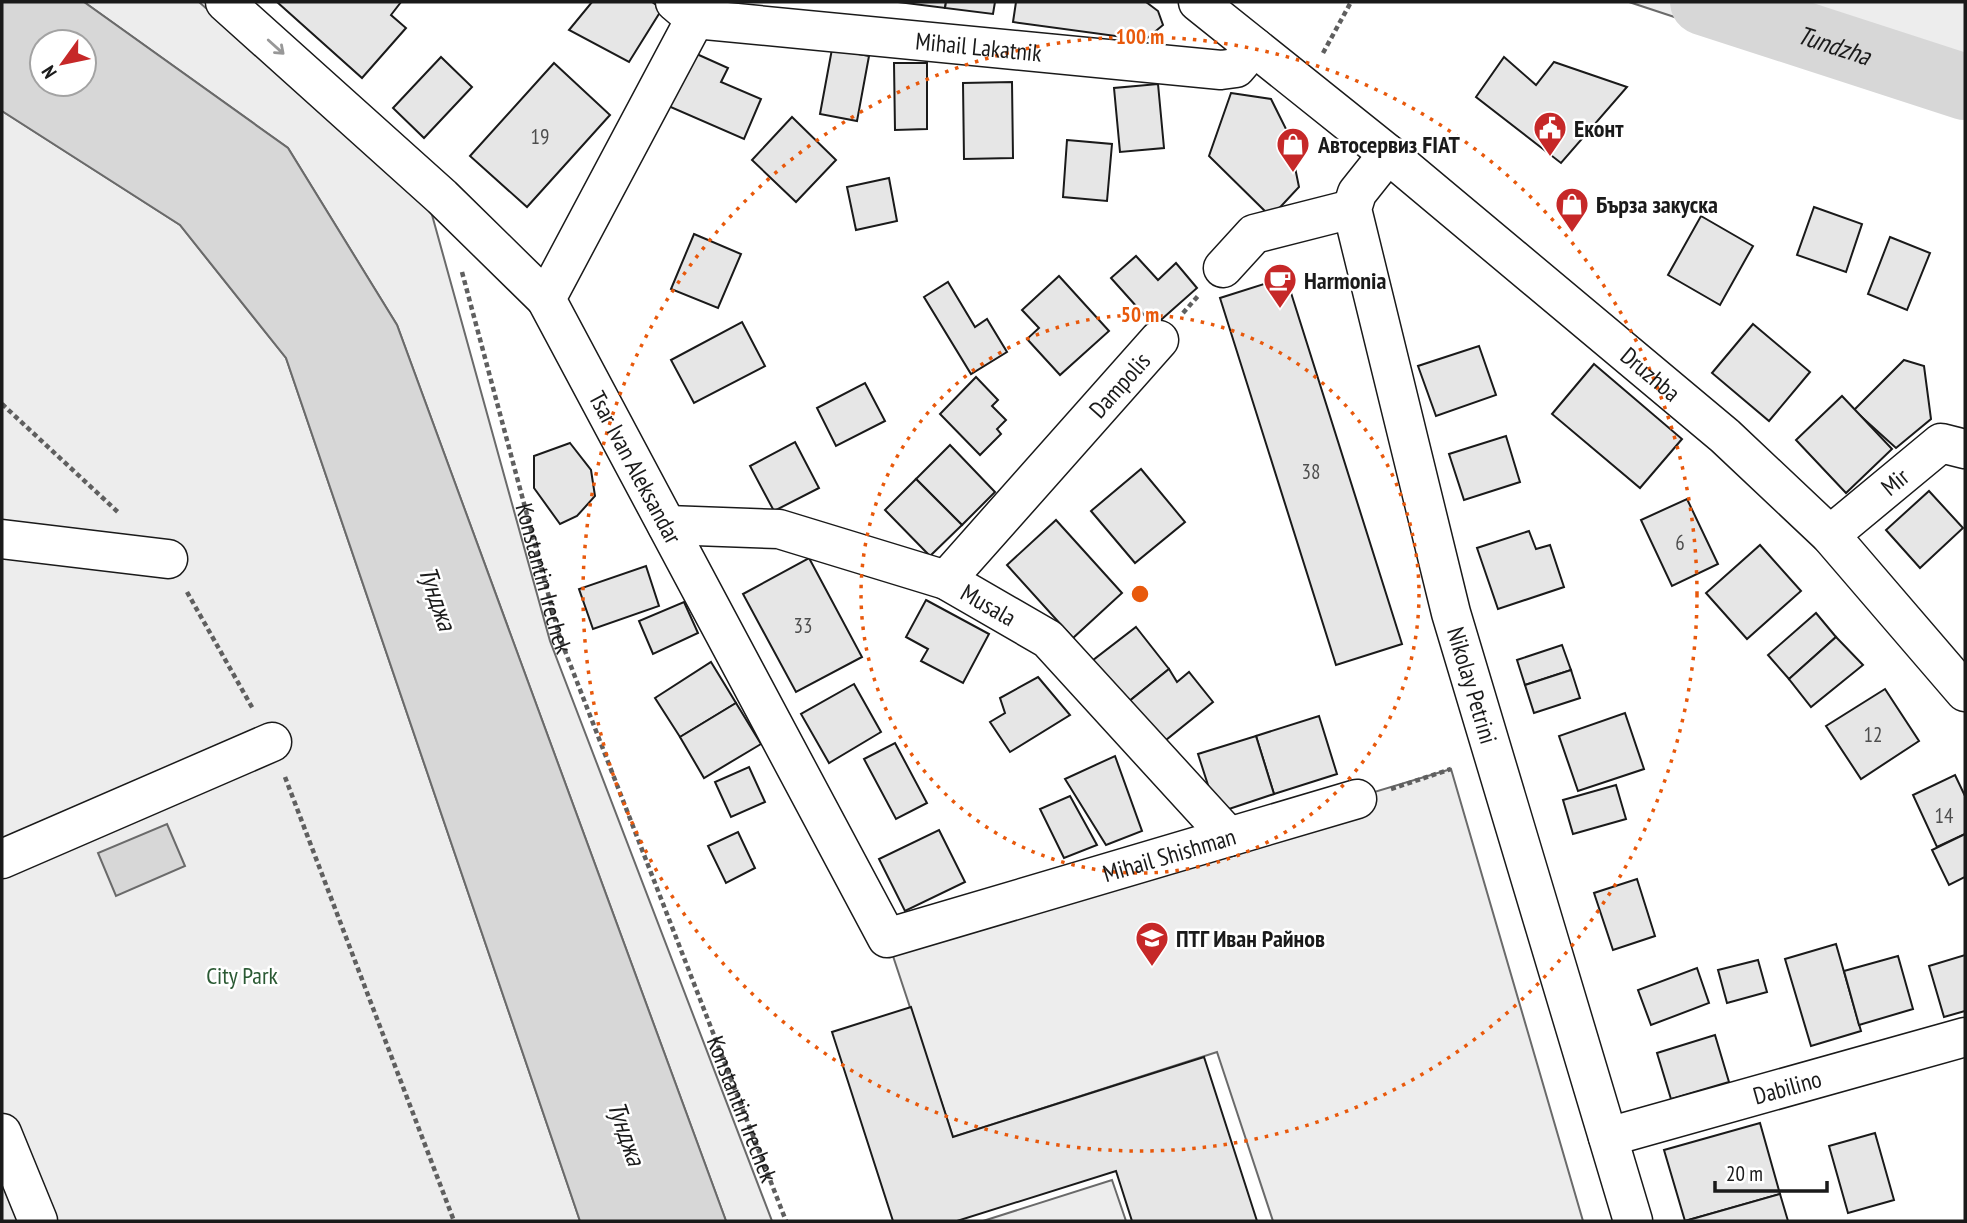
<svg xmlns="http://www.w3.org/2000/svg" width="1967" height="1223" font-family="'PT Sans Narrow',sans-serif">
  <style>
    .green { fill: #ededed; stroke: #6a6a6a; stroke-width: 2 }
    .water { fill: #d7d7d7; stroke: #6a6a6a; stroke-width: 2; fill-rule: evenodd }
    .lines { fill: none; stroke-linecap: round; stroke-linejoin: round }
    .river { stroke: #d7d7d7; stroke-width: 66 }
    .building { fill: #e6e6e6; stroke: #1a1a1a; stroke-width: 2 }
    .minor-casing { stroke: #1a1a1a; stroke-width: 41 }
    .path { stroke: #5f5f5f; stroke-width: 4.5; stroke-dasharray: 5 3.5; stroke-linecap: butt }
    .minor { stroke: #fff; stroke-width: 38 }
    .oneway { stroke: #989898 }
    .ring { fill: none; stroke: #e8590c; stroke-width: 3.5; stroke-dasharray: 3.5 7 }
    .labels { text-anchor: middle; dominant-baseline: central; stroke-width: 5; stroke-linejoin: round; paint-order: stroke }
    .number-label { font-size: 21px; fill: #4d4d4d }
    .street-label { font-size: 24px; fill: #1a1a1a; stroke: #fff }
    .poi-label { font-size: 24px; font-weight: bold; fill: #1a1a1a; stroke: #fff; text-anchor: start }
    .park-label { font-size: 24px; fill: #2b5a34; stroke: #fff }
    .water-label { font-size: 26px; font-style: italic; fill: #1a1a1a; stroke: #fff }
    .centre { fill: #e8590c; stroke: #fff; stroke-width: 3.5 }
    .ring-label { font-size: 21px; text-anchor: middle; font-weight: bold; fill: #e8590c; stroke: #fff; stroke-width: 5; stroke-linejoin: round; paint-order: stroke }
  </style>
  <rect width="100%" height="100%" fill="#fff"/>
  <g class="green">
    <path d="M84 2H199L429 204 550 641 772 1221H726L397 325 288 148Z"/>
    <path d="M1629 2H1965V113Z"/>
    <path d="M2 111 180 225 286 358 580 1221H2Z"/>
    <path d="M1451 769 1583 1221H1273L1217 1052 953 1137 887 938Z"/>
    <path d="M1112 1180 1126 1221H983Z"/>
  </g>
  <g class="water">
    <path d="M2 2H84L288 148 397 325 726 1221H580L286 358 180 225 2 111ZM42 42H84V84H42Z"/>
    <path d="M167 824 185 866 116 896 98 853Z"/>
  </g>
  <g class="lines">
    <path class="river" id="s1" d="M1703 2 1965 87"/>
  </g>
  <g class="building">
    <path d="M277 2H401L391 15 406 28 362 78Z"/>
    <path d="M592 2H652L662 9 629 62 569 30Z"/>
    <path d="M898 2H946L945 8Z"/>
    <path d="M946 2H995L993 14 945 8Z"/>
    <path d="M1016 2H1146L1158 11 1163 25 1145 40 1013 22Z"/>
    <path d="M832 49 869 56 857 121 820 114Z"/>
    <path d="M690 51 728 68 721 82 761 99 744 139 666 105Z"/>
    <path d="M441 57 472 87 424 138 393 108Z"/>
    <path d="M1504 57 1536 85 1554 62 1627 87 1561 163 1476 97Z"/>
    <path d="M554 63 610 115 527 207 470 156Z"/>
    <path d="M894 63H927V129L895 130Z"/>
    <path d="M1012 82 1013 158 964 159 963 83Z"/>
    <path d="M1158 84 1164 148 1120 152 1114 88Z"/>
    <path d="M1231 93 1271 99 1288 133 1299 187 1271 217 1209 156Z"/>
    <path d="M792 117 836 160 796 202 752 160Z"/>
    <path d="M1067 140 1112 144 1107 201 1063 197Z"/>
    <path d="M889 178 897 221 856 230 847 187Z"/>
    <path d="M1814 207 1862 224 1846 272 1797 255Z"/>
    <path d="M1701 216 1753 246 1720 305 1668 275Z"/>
    <path d="M694 234 741 254 718 308 671 289Z"/>
    <path d="M1890 237 1930 253 1907 310 1868 294Z"/>
    <path d="M1136 256 1158 280 1176 263 1197 288 1154 326 1111 278Z"/>
    <path d="M1059 276 1109 331 1060 375 1027 339 1039 328 1022 310Z"/>
    <path d="M1286 277 1402 644 1336 665 1220 298Z"/>
    <path d="M948 282 975 327 987 319 1007 352 971 374 924 297Z"/>
    <path d="M742 322 765 366 694 403 671 360Z"/>
    <path d="M1753 324 1810 372 1769 421 1712 373Z"/>
    <path d="M1479 346 1496 395 1436 416 1418 366Z"/>
    <path d="M1904 360 1924 366 1931 419 1896 448 1854 410Z"/>
    <path d="M1594 364 1682 439 1640 488 1552 414Z"/>
    <path d="M976 377 998 400 992 406 1006 420 997 429 1001 434 980 455 940 414Z"/>
    <path d="M865 383 885 421 836 446 817 408Z"/>
    <path d="M1842 396 1892 449 1846 493 1796 440Z"/>
    <path d="M1506 436 1520 482 1464 500 1449 454Z"/>
    <path d="M795 442 819 488 774 511 750 466Z"/>
    <path d="M570 443 591 470 595 496 577 516 560 524 534 488V456Z"/>
    <path d="M950 445 995 492 962 525 916 479Z"/>
    <path d="M1141 469 1185 522 1135 563 1091 511Z"/>
    <path d="M916 479 962 525 930 556 885 510Z"/>
    <path d="M1929 491 1963 528 1920 568 1886 530Z"/>
    <path d="M1687 499 1718 564 1672 586 1641 520Z"/>
    <path d="M1056 520 1122 593 1073 638 1007 565Z"/>
    <path d="M1529 531 1536 549 1550 545 1564 587 1498 609 1477 548Z"/>
    <path d="M1760 545 1801 591 1747 639 1706 593Z"/>
    <path d="M809 558 862 657 796 692 743 594Z"/>
    <path d="M646 566 659 606 593 629 579 589Z"/>
    <path d="M926 600 989 634 963 683 921 661 928 649 906 637Z"/>
    <path d="M684 602 698 633 653 654 639 621Z"/>
    <path d="M1816 613 1836 637 1789 679 1768 655Z"/>
    <path d="M1136 627 1169 669 1122 707 1088 664Z"/>
    <path d="M1836 637 1863 665 1811 707 1789 679Z"/>
    <path d="M1562 645 1571 670 1525 685 1517 660Z"/>
    <path d="M711 662 736 703 680 737 655 698Z"/>
    <path d="M1169 669 1177 682 1189 672 1213 702 1156 748 1122 707Z"/>
    <path d="M1571 670 1580 698 1534 713 1525 685Z"/>
    <path d="M1038 677 1070 715 1010 752 990 722 1005 713 1000 698Z"/>
    <path d="M854 684 881 732 829 763 801 714Z"/>
    <path d="M1885 689 1919 741 1861 779 1826 726Z"/>
    <path d="M736 703 761 744 704 778 680 737Z"/>
    <path d="M1625 713 1644 769 1578 791 1559 736Z"/>
    <path d="M1319 716 1337 774 1274 794 1256 736Z"/>
    <path d="M1256 736 1274 794 1217 813 1198 754Z"/>
    <path d="M895 743 927 803 896 819 864 759Z"/>
    <path d="M1115 756 1142 831 1106 845 1065 779Z"/>
    <path d="M749 767 765 802 731 817 715 782Z"/>
    <path d="M1955 775 1965 796V834L1937 847 1913 795Z"/>
    <path d="M1616 785 1626 819 1573 834 1563 800Z"/>
    <path d="M1070 796 1097 845 1064 858 1040 809Z"/>
    <path d="M939 830 965 882 905 911 879 859Z"/>
    <path d="M738 832 755 868 726 883 708 846Z"/>
    <path d="M1965 834V877L1949 885 1932 850Z"/>
    <path d="M1637 879 1655 936 1613 950 1594 893Z"/>
    <path d="M1836 944 1861 1031 1811 1046 1785 959Z"/>
    <path d="M1965 955V1011L1944 1017 1929 966Z"/>
    <path d="M1898 956 1913 1009 1859 1025 1844 971Z"/>
    <path d="M1758 960 1767 992 1727 1003 1718 970Z"/>
    <path d="M1697 968 1709 1003 1651 1025 1638 990Z"/>
    <path d="M911 1007 953 1137 1204 1057 1257 1221H1132L1116 1171 957 1221H893L832 1032Z"/>
    <path d="M1715 1035 1729 1082 1671 1099 1657 1053Z"/>
    <path d="M1760 1123 1780 1194 1685 1221 1664 1150Z"/>
    <path d="M1875 1133 1894 1200 1848 1213 1829 1146Z"/>
    <path d="M1780 1194 1788 1221H1685Z"/>
  </g>
  <g class="lines">
    <defs>
      <g id="minor">
        <path d="M225 2 442 197 546 299"/>
        <path id="s3" d="M675 2 695 19 546 299 887 938 1357 799"/>
        <path id="s4" d="M1198 2 1388 154 1725 436 1830 535 1965 692"/>
        <path id="s5" d="M695 19 1221 70 1236 68 1254 47"/>
        <path id="s6" d="M1388 154 1357 193 1352 209 1451 613 1633 1221"/>
        <path d="M1223 268 1254 234 1352 209"/>
        <path id="s7" d="M667 525 779 529 946 580 1048 639 1229 837"/>
        <path id="s8" d="M1830 535 1941 443 1965 449"/>
        <path d="M2 539 168 559"/>
        <path id="s9" d="M946 580 1159 340"/>
        <path d="M2 859 272 742"/>
        <path d="M2 1133 38 1221"/>
        <path id="s10" d="M1608 1137 1965 1037"/>
      </g>
    </defs>
    <use href="#minor" class="minor-casing"/>
    <g class="path">
      <path d="M1323 53 1351 2"/>
      <path id="s2" d="M462 272 560 638 786 1221"/>
      <path d="M1183 313 1198 296"/>
      <path d="M2 404 120 514"/>
      <path d="M187 592 253 709"/>
      <path d="M285 777 454 1221"/>
      <path d="M1391 789 1451 769"/>
    </g>
    <use href="#minor" class="minor"/>
  </g>
  <defs><path id="oneway-shaft" d="M-6 0H5M1.5-3L5.5 0L1.5 3" fill="none" stroke-width="1.6" stroke-linecap="round" stroke-linejoin="round" transform="scale(1.75)"/></defs>
  <use class="oneway" href="#oneway-shaft" transform="translate(276 47) rotate(42)"/>
  <g class="ring">
    <circle cx="1140" cy="594" r="279"/>
    <circle cx="1140" cy="594" r="557"/>
  </g>
  <defs>
    <symbol id="civic-pin" viewBox="-11 -11 22 30"><path d="M0 17L-7.5 6A9.5 9.5 0 1 1 7.5 6Z" fill="#c62828" stroke="#fff"/><path d="M-.6-6.5H3V-4.5H.6V-3L4-1V1h2V6H-6V1h2V-1L-.6-3ZM-1.2 2.5V6h2.4V2.5Z" fill="#fff"/></symbol>
    <symbol id="shop-pin" viewBox="-11 -11 22 30"><path d="M0 17L-7.5 6A9.5 9.5 0 1 1 7.5 6Z" fill="#c62828" stroke="#fff"/><path d="M-5-2.5h2.3a2.7 3.5 0 0 1 5.4 0H5L5.5 6h-11ZM-1.5-2.5h3a1.5 2.3 0 0 0-3 0Z" fill="#fff"/></symbol>
    <symbol id="cafe-pin" viewBox="-11 -11 22 30"><path d="M0 17L-7.5 6A9.5 9.5 0 1 1 7.5 6Z" fill="#c62828" stroke="#fff"/><path d="M-5.5-4.5H6V0H3Q3 3.5 0 3.5H-2.5Q-5.5 3.5-5.5 0ZM3-3.2v2h1.7v-2ZM-6 4.5H4V6H-6Z" fill="#fff"/></symbol>
    <symbol id="school-pin" viewBox="-11 -11 22 30"><path d="M0 17L-7.5 6A9.5 9.5 0 1 1 7.5 6Z" fill="#c62828" stroke="#fff"/><path d="M0-5L7-2L0 1L-7-2ZM-4 1L0 2.5L4 1V4Q0 6-4 4Z" fill="#fff"/></symbol>
  </defs>
  <g fill-rule="evenodd">
    <use href="#civic-pin" x="1531" y="109" width="38" height="52"/>
    <use href="#shop-pin" x="1274" y="125" width="38" height="52"/>
    <use href="#shop-pin" x="1553" y="185" width="38" height="52"/>
    <use href="#cafe-pin" x="1261" y="261" width="38" height="52"/>
    <use href="#school-pin" x="1133" y="919" width="38" height="52"/>
  </g>
  <g class="labels">
    <g class="number-label">
      <text x="540" y="136">19</text>
      <text x="1311" y="471">38</text>
      <text x="1680" y="542">6</text>
      <text x="803" y="625">33</text>
      <text x="1873" y="734">12</text>
      <text x="1944" y="815">14</text>
    </g>
    <g class="street-label">
      <text stroke="none"><textPath href="#s5" startOffset="285">Mihail Lakatnik</textPath></text>
      <text stroke="none"><textPath href="#s4" startOffset="586">Druzhba</textPath></text>
      <text stroke="none"><textPath href="#s9" startOffset="261">Dampolis</textPath></text>
      <text stroke="none"><textPath href="#s3" startOffset="534">Tsar Ivan Aleksandar</textPath></text>
      <text stroke="none"><textPath href="#s8" startOffset="84">Mir</textPath></text>
      <text stroke="none"><textPath href="#s2" startOffset="317">Konstantin Irechek</textPath></text>
      <text stroke="none"><textPath href="#s7" startOffset="336">Musala</textPath></text>
      <text stroke="none"><textPath href="#s6" startOffset="558">Nikolay Petrini</textPath></text>
      <text stroke="none"><textPath href="#s3" startOffset="1362">Mihail Shishman</textPath></text>
      <text stroke="none"><textPath href="#s10" startOffset="186">Dabilino</textPath></text>
      <text stroke="none"><textPath href="#s2" startOffset="884">Konstantin Irechek</textPath></text>
    </g>
    <g class="poi-label">
      <text x="1574" y="128">Еконт</text>
      <text x="1318" y="144">Автосервиз FIAT</text>
      <text x="1596" y="204">Бърза закуска</text>
      <text x="1304" y="280">Harmonia</text>
      <text x="1176" y="938">ПТГ Иван Райнов</text>
    </g>
    <g class="park-label">
      <text x="242" y="975">City Park</text>
    </g>
    <g class="water-label">
      <text stroke="none"><textPath href="#s1" startOffset="138">Tundzha</textPath></text>
      <text transform="translate(438 598) rotate(71)">Тунджа</text>
      <text transform="translate(627 1133) rotate(71)">Тунджа</text>
    </g>
  </g>
  <circle cx="1140" cy="594" r="10" class="centre"/>
  <g class="ring-label">
    <text x="1140" y="44">100 m</text>
    <text x="1140" y="322">50 m</text>
  </g>
  <rect width="1967" height="1223" fill="none" stroke="#1a1a1a" stroke-width="7"/>
  <g transform="translate(63 63) rotate(237)"><circle r="33" fill="#ffffff" stroke="#a3a3a3" stroke-width="2"/>
  <path d="M0-5L12 26L0 18L-12 26Z" fill="#c62828"/>
  <text y="-10" font-size="19" font-weight="bold" text-anchor="middle" fill="#1a1a1a">N</text>
  </g>
  <path d="M1715 1181v10h112v-10" fill="none" stroke="#1a1a1a" stroke-width="3.5"/>
  <text x="1726" y="1181" font-size="21" fill="#1a1a1a" stroke="#ffffff" stroke-width="5" paint-order="stroke">20 m</text>
</svg>
